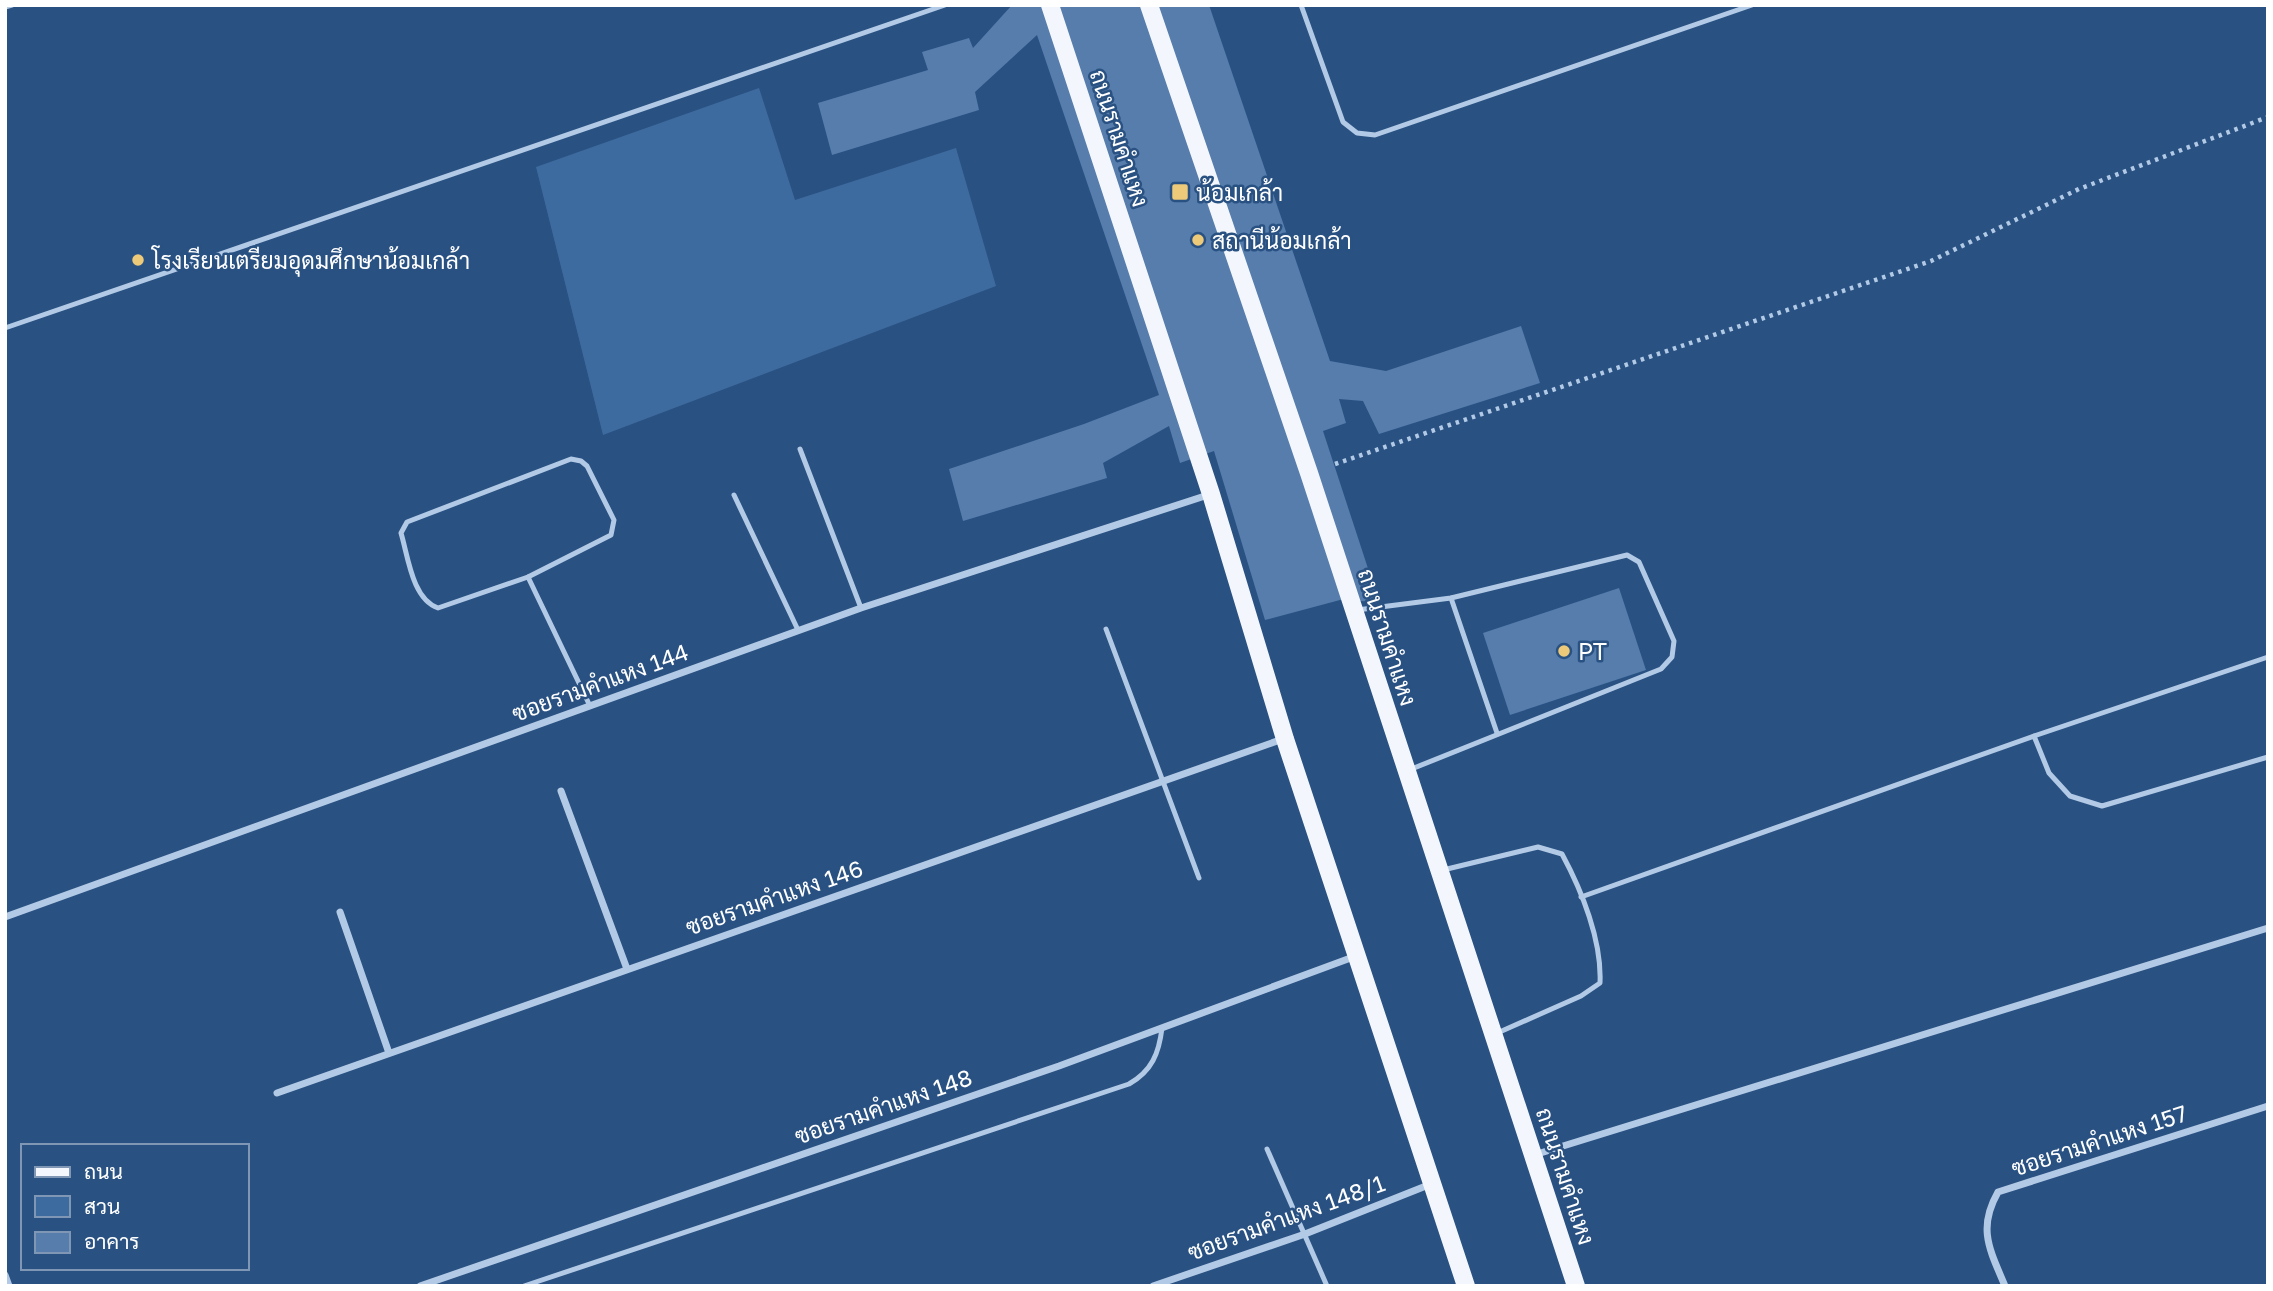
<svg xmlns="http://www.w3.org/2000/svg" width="2273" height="1291" font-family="'Golos Text',Sarabun,sans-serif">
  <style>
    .green { fill: #3e6b9f }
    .building { fill: #567dac }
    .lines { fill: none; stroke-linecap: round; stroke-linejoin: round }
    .path { stroke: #b2cae6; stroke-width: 4.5; stroke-dasharray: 3.5 5; stroke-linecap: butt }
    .lane { stroke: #b2cae6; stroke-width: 5 }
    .street { stroke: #b2cae6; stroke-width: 7 }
    .primary { stroke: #f3f7fd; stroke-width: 18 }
    .poi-dot { fill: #edca79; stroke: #295182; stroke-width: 2.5 }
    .labels { text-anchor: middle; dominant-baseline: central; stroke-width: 5; stroke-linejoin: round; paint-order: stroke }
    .street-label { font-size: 23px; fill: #fff; stroke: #295182 }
    .poi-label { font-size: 23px; fill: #fff; stroke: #295182; text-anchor: start }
  </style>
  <rect width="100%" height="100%" fill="#295182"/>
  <path class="green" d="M759 88 795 200 956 148 996 286 603 435 536 167Z"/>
  <g class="building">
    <path d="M1012 5H1209L1330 361 1386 371 1521 326 1540 383 1379 434 1363 401 1339 399 1346 423 1323 431 1379 602 1340 600 1265 620 1214 451 1180 463 1169 426 1103 463 1107 478 963 521 949 469 1084 424 1159 395 1037 35 975 92 979 110 832 155 818 103 928 70 922 52 969 38 973 48Z"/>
    <path d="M1619 588 1646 670 1510 715 1483 633Z"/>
  </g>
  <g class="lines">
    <path class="path" d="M1335 464 1931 261 2079 189 2268 117"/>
    <g class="lane">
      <path d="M1301 5 1343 122 1357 133 1375 135 1752 5"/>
      <path d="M5 7 12 5"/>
      <path d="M5 328 945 5"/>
      <path d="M800 449 861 608"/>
      <path d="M571 459 581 461 587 466 614 520 611 535 528 577 438 608C412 599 408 556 401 533L407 522Z"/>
      <path d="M734 495 798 630"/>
      <path d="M528 577 590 706"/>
      <path d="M1451 598 1497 733"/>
      <path d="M1357 610 1451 598 1627 555 1639 562 1674 641 1672 657 1661 669 1409 770"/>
      <path d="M1106 629 1199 878"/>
      <path d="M2034 736 2049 773 2070 796 2102 806 2268 757"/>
      <path d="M1443 870 1538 847 1562 854C1582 891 1602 941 1600 983L1581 996 1495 1034"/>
      <path d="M1581 897 2034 736 2268 657"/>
      <path d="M1267 1149 1327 1286"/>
      <path d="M524 1286 1129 1084C1152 1071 1159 1053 1162 1028"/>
    </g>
    <g class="street">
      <path d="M561 791 627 969"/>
      <path d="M340 912 389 1053"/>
      <path d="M5 917 861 608 1211 494"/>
      <path d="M277 1093 1283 739"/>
      <path d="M1534 1155 2268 928"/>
      <path d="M5 1275 9 1286"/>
      <path d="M420 1286 1059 1066 1356 956"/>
      <path d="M1153 1286 1305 1234 1431 1184"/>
      <path d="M2005 1286C1990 1250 1977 1229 1998 1192L2268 1106"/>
    </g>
    <g class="primary">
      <path d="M1050 5 1211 494 1285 739 1466 1286"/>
      <path d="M1149 5 1309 473 1576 1286"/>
    </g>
  </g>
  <g class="poi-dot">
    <rect x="1171" y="183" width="18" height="18" rx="3.5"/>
    <circle cx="1198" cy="240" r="7"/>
    <circle cx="138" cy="260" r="7"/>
    <circle cx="1564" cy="651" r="7"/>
  </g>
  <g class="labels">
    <g class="street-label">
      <text transform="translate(1120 138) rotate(72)">ถนนรามคำแหง</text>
      <text transform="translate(1388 637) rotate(72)">ถนนรามคำแหง</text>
      <text transform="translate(600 682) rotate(-20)">ซอยรามคำแหง 144</text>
      <text transform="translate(774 897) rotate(-19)">ซอยรามคำแหง 146</text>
      <text transform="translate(883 1106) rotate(-19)">ซอยรามคำแหง 148</text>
      <text transform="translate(2099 1140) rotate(-18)">ซอยรามคำแหง 157</text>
      <text transform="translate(1566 1176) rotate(72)">ถนนรามคำแหง</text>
      <text transform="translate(1286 1217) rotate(-20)">ซอยรามคำแหง 148/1</text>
    </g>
    <g class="poi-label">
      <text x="1196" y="192">น้อมเกล้า</text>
      <text x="1212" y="240">สถานีน้อมเกล้า</text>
      <text x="152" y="260">โรงเรียนเตรียมอุดมศึกษาน้อมเกล้า</text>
      <text x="1578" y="651">PT</text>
    </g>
  </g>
  <rect width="2273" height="1291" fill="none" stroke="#ffffff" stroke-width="14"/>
  <rect x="21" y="1144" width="228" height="126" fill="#295182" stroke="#7f97b4" stroke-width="2"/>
  <rect x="35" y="1167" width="35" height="10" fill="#f3f7fd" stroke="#7f97b4" stroke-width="2"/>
  <text x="84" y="1179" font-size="21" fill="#ffffff">ถนน</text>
  <rect x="35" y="1196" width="35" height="21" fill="#3e6b9f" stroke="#7f97b4" stroke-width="2"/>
  <text x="84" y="1214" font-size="21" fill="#ffffff">สวน</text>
  <rect x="35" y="1232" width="35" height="21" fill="#567dac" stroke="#7f97b4" stroke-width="2"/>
  <text x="84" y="1249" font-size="21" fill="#ffffff">อาคาร</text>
</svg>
